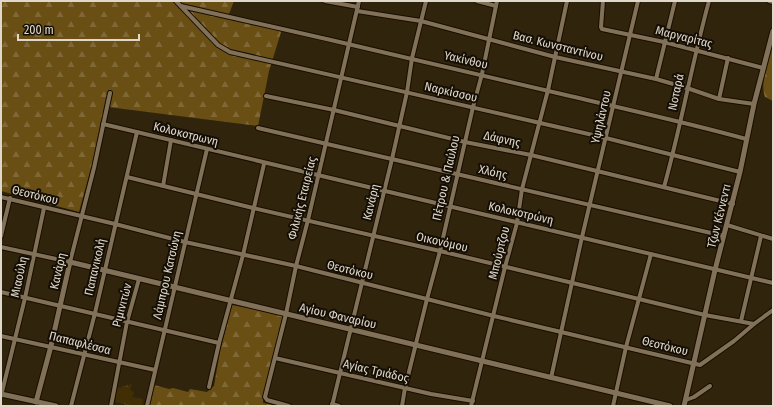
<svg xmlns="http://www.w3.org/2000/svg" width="774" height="407" font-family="'Fira Sans Condensed',sans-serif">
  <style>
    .grass { fill: url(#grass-tufts) }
    .forest { fill: url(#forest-firs) }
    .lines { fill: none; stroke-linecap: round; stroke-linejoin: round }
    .minor-casing { stroke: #180d00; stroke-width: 6 }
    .tertiary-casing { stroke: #180d00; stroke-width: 7 }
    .minor { stroke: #807158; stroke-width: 4 }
    .tertiary { stroke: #807158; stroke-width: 5 }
    .labels { text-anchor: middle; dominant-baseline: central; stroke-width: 4; stroke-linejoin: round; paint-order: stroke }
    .street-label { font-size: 12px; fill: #e0d8ca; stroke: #140e05 }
  </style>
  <defs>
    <pattern id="grass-tufts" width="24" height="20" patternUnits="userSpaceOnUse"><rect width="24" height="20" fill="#412e04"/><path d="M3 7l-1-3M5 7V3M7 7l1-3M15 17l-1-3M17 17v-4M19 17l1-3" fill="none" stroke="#5c4c27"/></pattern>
    <pattern id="forest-firs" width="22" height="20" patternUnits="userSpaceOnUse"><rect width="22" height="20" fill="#6a4f15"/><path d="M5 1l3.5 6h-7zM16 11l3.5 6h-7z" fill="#7f6836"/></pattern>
  </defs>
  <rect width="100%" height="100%" fill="#30240d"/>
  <path class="grass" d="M132 384 130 390 134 392 132 397 143 399 142 406H130L116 402 115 389Z"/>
  <g class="forest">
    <path d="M1 1H234L229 14 282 29 269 71 258 126 108 107 79 212 1 191Z"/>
    <path d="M771 47H773V101L765 97C760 84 767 60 771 47Z"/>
    <path d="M232 305 284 315 263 399V403L278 406 149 405 154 385 169 389 173 388 188 392 190 389 207 392 214 386 220 351Z"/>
  </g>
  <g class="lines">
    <defs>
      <g id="minor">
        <path d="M176 1 218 45 230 52 606 138 740 172"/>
        <path d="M325 1 358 7"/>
        <path d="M477 1 496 6"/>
        <path d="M603 1 601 27 602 29 664 42 763 68"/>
        <path d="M769 1 773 2"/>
        <path d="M181 6C311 35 440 65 570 96 629 110 688 123 746 139"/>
        <path d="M357 11 421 21 555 57 656 79 687 88 719 99 754 104"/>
        <path d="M656 79 675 1"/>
        <path d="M266 96 334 110 465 142 531 155 733 204"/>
        <path d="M719 99 728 58"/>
        <path d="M103 124 773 283"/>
        <path d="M258 128 724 236"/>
        <path d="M127 177 253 208 440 251 705 315 754 324"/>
        <path d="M163 186 171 140"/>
        <path d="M664 187C681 126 692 63 709 1"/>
        <path d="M1 197 115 224 185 242 296 266 494 316 700 365 734 341 754 324 773 310"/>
        <path d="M727 225 773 239"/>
        <path d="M1 236 10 198"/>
        <path d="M1 247 70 262 94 168 110 93"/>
        <path d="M1 292 219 343"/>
        <path d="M741 321 761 236"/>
        <path d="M1 336 155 370"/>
        <path d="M275 358 431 394 473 401"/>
        <path d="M551 378 582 237 638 1"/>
        <path d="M209 387 219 343 243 255 264 164"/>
        <path d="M1 396 25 298 44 208"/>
        <path d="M686 400 694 397 710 386"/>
        <path d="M332 404 339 406"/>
        <path d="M71 406 95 313 137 132"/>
        <path d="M111 406 127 322 139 279"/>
        <path d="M147 406 207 149"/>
        <path d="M289 406 267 400 265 397 286 314 296 266 308 220 359 1"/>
        <path d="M332 406 392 159 407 92 412 58 426 1"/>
        <path d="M402 406 405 388 427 299 440 251 473 107 482 74 497 1"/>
        <path d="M471 406 505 267 517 223 522 189 548 90 567 1"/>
        <path d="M613 406 626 347 651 254"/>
      </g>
      <g id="tertiary">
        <path d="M1 394 56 406"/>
        <path d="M36 402 51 346 70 262 670 406"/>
        <path d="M684 406 715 270 740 172 754 104 773 31"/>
      </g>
    </defs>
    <use href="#minor" class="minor-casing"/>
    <use href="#tertiary" class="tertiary-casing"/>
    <use href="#minor" class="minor"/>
    <use href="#tertiary" class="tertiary"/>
  </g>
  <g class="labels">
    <g class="street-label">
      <text transform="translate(684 37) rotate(14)">Μαργαρίτας</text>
      <text transform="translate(558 46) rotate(14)">Βασ. Κωνσταντίνου</text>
      <text transform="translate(466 60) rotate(13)">Υακίνθου</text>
      <text transform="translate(451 92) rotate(13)">Ναρκίσσου</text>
      <text transform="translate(676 92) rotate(-78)">Νοταρά</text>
      <text transform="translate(601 117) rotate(-77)">Υψηλάντου</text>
      <text transform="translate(186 134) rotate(14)">Κολοκοτρωνη</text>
      <text transform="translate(502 139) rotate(12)">Δάφνης</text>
      <text transform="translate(493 172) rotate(13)">Χλόης</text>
      <text transform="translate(446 178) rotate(-77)">Πέτρου &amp; Παύλου</text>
      <text transform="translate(35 195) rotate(14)">Θεοτόκου</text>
      <text transform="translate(302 198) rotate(-76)">Φιλικής Εταιρείας</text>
      <text transform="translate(371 202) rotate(-76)">Κανάρη</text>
      <text transform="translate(521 213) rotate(13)">Κολοκοτρώνη</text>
      <text transform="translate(719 216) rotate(-76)">Τζων Κέννεντι</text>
      <text transform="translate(442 242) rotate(13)">Οικονόμου</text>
      <text transform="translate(499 253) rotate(-76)">Μπούρτζου</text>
      <text transform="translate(95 267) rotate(-77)">Παπανικολή</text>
      <text transform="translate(350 270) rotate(14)">Θεοτόκου</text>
      <text transform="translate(58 271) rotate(-77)">Κανάρη</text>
      <text transform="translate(167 275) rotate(-77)">Λάμπρου Κατσώνη</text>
      <text transform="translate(19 277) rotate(-78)">Μιαούλη</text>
      <text transform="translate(122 305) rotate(-75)">Ριμινιτών</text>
      <text transform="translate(338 316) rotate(13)">Αγίου Φαναρίου</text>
      <text transform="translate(80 343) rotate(14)">Παπαφλέσσα</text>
      <text transform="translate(665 346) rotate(14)">Θεοτόκου</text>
      <text transform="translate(376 371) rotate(13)">Αγίας Τριάδος</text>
    </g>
  </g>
  <rect width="774" height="407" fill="none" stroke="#e0d8ca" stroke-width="4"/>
  <path d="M18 34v6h121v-6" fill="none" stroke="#e0d8ca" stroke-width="2"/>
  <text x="24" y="34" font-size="12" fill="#e0d8ca" stroke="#140e05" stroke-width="3" paint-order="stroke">200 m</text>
</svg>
